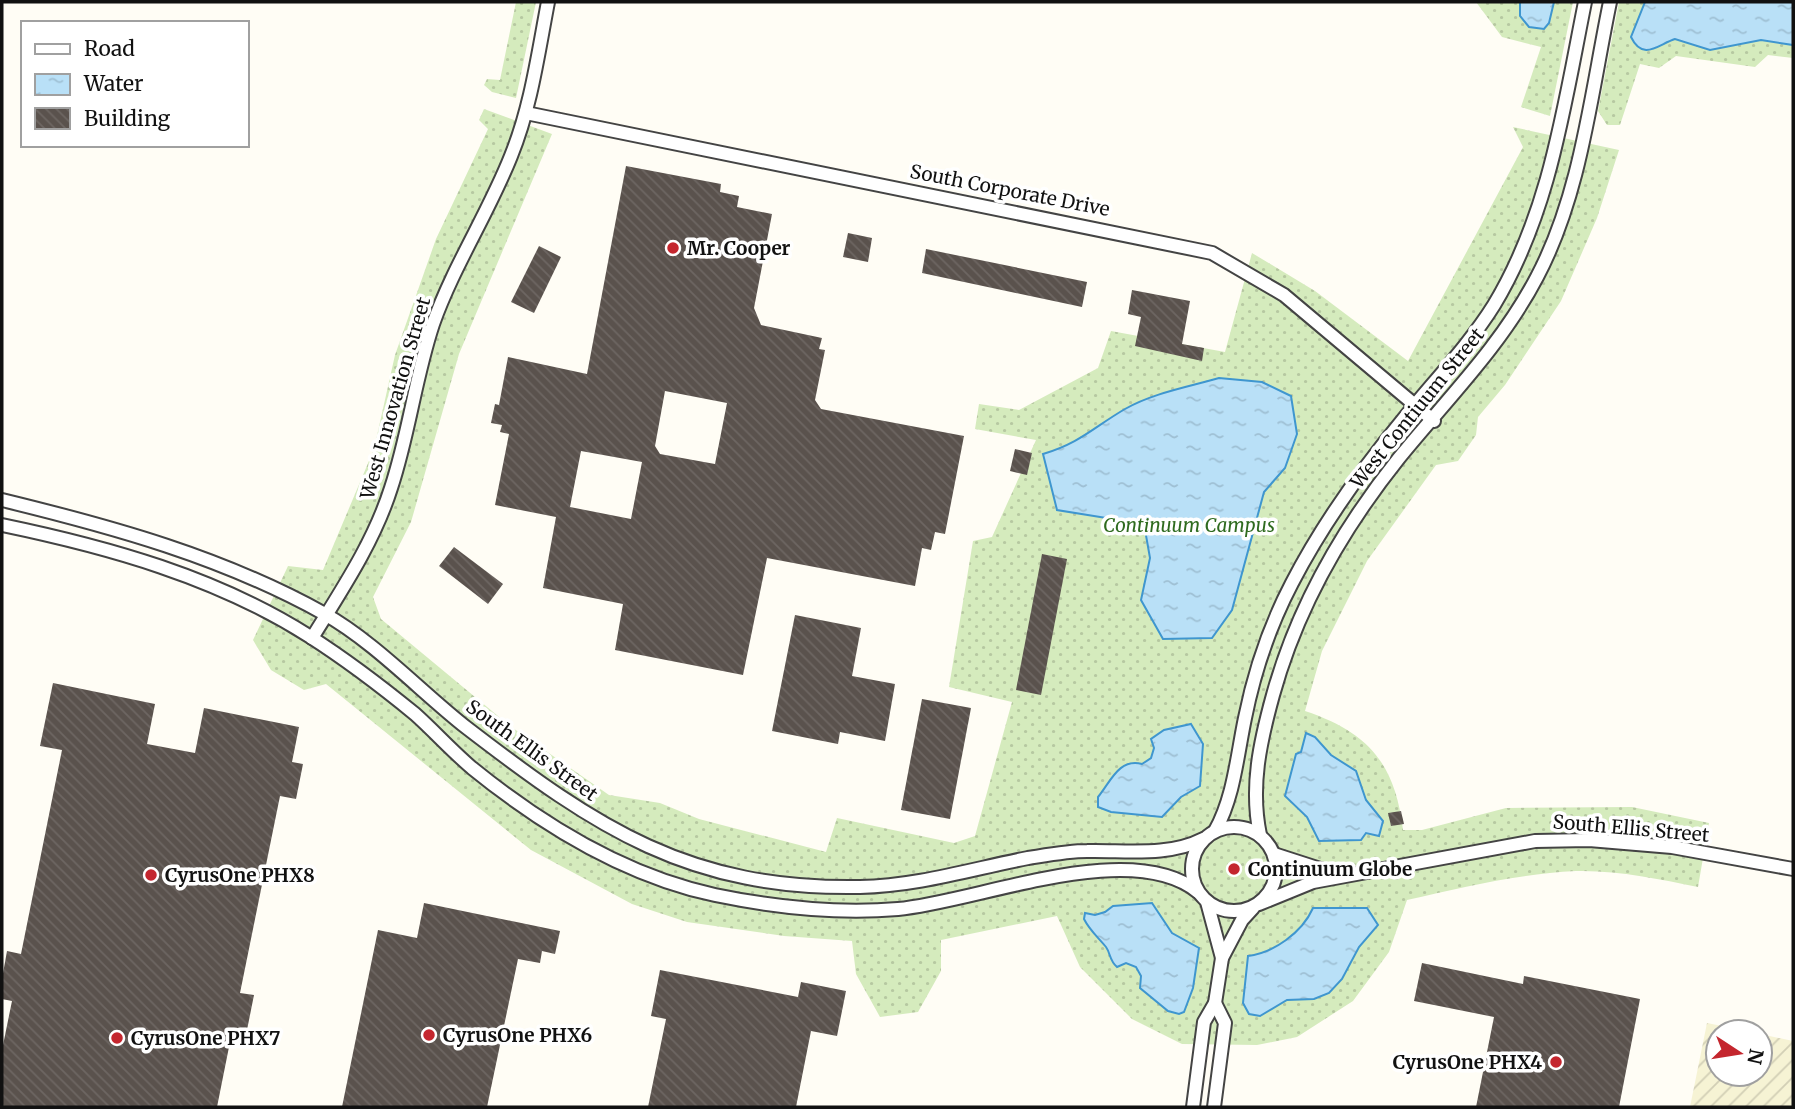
<svg xmlns="http://www.w3.org/2000/svg" width="1795" height="1109" font-family="Merriweather,serif">
  <style>
    .farmland { fill: url(#farmland-furrows) }
    .grass { fill: url(#grass-dots) }
    .water { fill: url(#water-ripples); stroke: #3f96cf; stroke-width: 2 }
    .building { fill: url(#building-back-hatch); fill-rule: evenodd }
    .lines { fill: none; stroke-linecap: round; stroke-linejoin: round }
    .street-casing { stroke: #444; stroke-width: 16 }
    .street { stroke: #fff; stroke-width: 12 }
    .poi-dot { fill: #c4262e; stroke: #fff; stroke-width: 2.5 }
    .labels { text-anchor: middle; dominant-baseline: central; stroke-width: 7; stroke-linejoin: round; paint-order: stroke }
    .street-label { font-size: 19px; fill: #111; stroke: #fff }
    .poi-label { font-size: 19px; font-weight: bold; fill: #111; stroke: #fff; text-anchor: start }
    .park-label { font-size: 19px; font-style: italic; fill: #2f6b1f; stroke: #fff }
  </style>
  <defs>
    <pattern id="farmland-furrows" width="10" height="10" patternUnits="userSpaceOnUse" patternTransform="scale(1.75)"><rect width="10" height="10" fill="#f6f3d4"/><path d="M-1 1l2-2M0 10L10 0M9 11l2-2" fill="none" stroke="#d2cfb5"/></pattern>
    <pattern id="grass-dots" width="8" height="8" patternUnits="userSpaceOnUse" patternTransform="scale(1.75)"><rect width="8" height="8" fill="#d5ebbd"/><path d="M2 2h.1M6 6h.1" fill="none" stroke="#b6c8a1" stroke-width="1.8" stroke-linecap="round"/></pattern>
    <pattern id="water-ripples" width="26" height="14" patternUnits="userSpaceOnUse" patternTransform="scale(1.75)"><rect width="26" height="14" fill="#b9e0f7"/><path d="M2 4q2-2 4 0t4 0M15 11q2-2 4 0t4 0" fill="none" stroke="#9ebfd3"/></pattern>
    <pattern id="building-back-hatch" width="6" height="6" patternUnits="userSpaceOnUse" patternTransform="scale(1.75)"><rect width="6" height="6" fill="#5a524d"/><path d="M-1 5l2 2M0 0l6 6M5-1l2 2" fill="none" stroke="#6d6662"/></pattern>
  </defs>
  <rect width="100%" height="100%" fill="#fffdf5"/>
  <path class="farmland" d="M1707 1023 1752 1032H1718V1074H1760V1034L1793 1041V1107H1690Z"/>
  <g class="grass">
    <path d="M516 2H536L516 98 492 92 484 85 487 79 500 80Z"/>
    <path d="M1476 2H1573L1550 116 1521 107 1541 47 1502 37Z"/>
    <path d="M1619 2H1793V58L1768 55 1755 67 1676 56 1659 68 1640 64 1620 125H1607L1598 111Z"/>
    <path d="M484 109 552 134 459 354 411 522 373 597 381 619 510 726 609 795 660 803 699 819 826 852 837 818 954 843 975 836 1012 702 949 687 973 541 992 537 1036 440 975 429 979 404 1019 410 1098 368 1111 331 1225 352 1252 253 1315 291 1408 361 1523 147 1513 127 1619 150 1597 218 1561 301 1505 385 1478 417 1476 435 1458 461 1436 465 1367 561 1322 651 1305 711C1368 732 1395 763 1403 830H1422L1506 808 1632 807 1709 823 1698 887C1659 879 1617 870 1576 871 1518 874 1463 887 1407 900L1389 952 1353 1001 1297 1037 1257 1045 1182 1044 1132 1019 1080 967 1057 916 941 940V971L918 1012 880 1017 856 974 852 941 784 936 687 922 632 904 531 850 326 684 304 690 271 670 253 640 288 566 323 570 374 449 395 355 436 239 488 129 479 120Z"/>
  </g>
  <g class="water">
    <path d="M1520 2H1554L1549 23 1544 29 1529 27 1520 16Z"/>
    <path d="M1645 2H1793V45L1761 40 1710 50 1675 39C1659 44 1643 62 1631 37Z"/>
    <path d="M1219 378 1262 382 1291 396 1297 434 1285 468 1264 492 1232 610 1212 638 1163 639 1141 600 1150 558 1144 524 1057 510 1043 454C1080 443 1094 427 1125 409 1153 393 1188 387 1219 378Z"/>
    <path d="M1191 724 1203 744 1200 786 1181 797 1162 817 1111 812 1098 807V797C1111 781 1119 758 1142 764L1151 758 1154 748 1151 739 1164 730Z"/>
    <path d="M1306 733 1315 737 1331 755 1356 771 1366 800 1383 821 1379 836 1366 833 1361 840 1319 841 1307 817 1285 796 1296 754 1301 752Z"/>
    <path d="M1152 903 1172 933 1199 948 1193 988 1184 1012 1179 1014 1168 1011 1140 988 1141 976 1136 967 1126 963 1117 967C1109 960 1111 954 1106 947 1098 937 1090 931 1084 919L1085 913 1095 915 1105 912 1113 906Z"/>
    <path d="M1313 908H1367L1378 925 1359 947 1342 979 1329 993 1314 999 1287 1000 1260 1016 1249 1014 1243 1003 1248 956C1273 953 1302 933 1313 908Z"/>
  </g>
  <g class="building">
    <path d="M626 166 721 184 720 192 739 196 737 207 772 214 754 308 761 325 822 338 819 349 825 350 815 400 821 409 964 436 945 534 935 532 931 550 922 548 915 586 767 558 743 675 615 650 623 604 543 588 556 517 495 505 509 434 500 432 502 425 491 423 495 404 499 405 508 357 587 374ZM665 391 727 403 715 464 660 454 655 446ZM581 451 642 462 631 519 570 507Z"/>
    <path d="M848 233 872 238 868 262 843 257Z"/>
    <path d="M539 246 561 257 534 313 511 302Z"/>
    <path d="M926 249 1087 282 1082 307 922 273Z"/>
    <path d="M1132 290 1190 301 1182 344 1204 348 1202 361 1135 346 1141 317 1128 314Z"/>
    <path d="M1015 449 1032 453 1027 475 1010 471Z"/>
    <path d="M454 547 503 584 488 604 439 566Z"/>
    <path d="M1042 554 1067 559 1041 695 1016 690Z"/>
    <path d="M795 615 861 628 852 676 895 684 885 741 840 732 838 744 772 731Z"/>
    <path d="M53 683 155 704 147 744 195 753 204 708 299 727 292 762 303 764 296 799 280 796 240 993 254 995 245 1040 231 1037 217 1107H2V1050L12 1001 2 999V979L7 951 21 954 62 750 40 746Z"/>
    <path d="M922 699 971 708 950 819 901 810Z"/>
    <path d="M1401 811 1404 824 1391 826 1388 813Z"/>
    <path d="M424 903 560 931 555 954 542 951 540 963 518 959 487 1107H342L378 930 417 938Z"/>
    <path d="M1422 963 1523 984 1524 976 1640 999 1619 1107H1476L1494 1017 1414 1001Z"/>
    <path d="M660 970 798 997 801 982 846 991 837 1036 811 1031 796 1107H648L666 1019 651 1016Z"/>
  </g>
  <g class="lines">
    <defs>
      <g id="street">
        <path d="M526 113 1212 253 1284 295 1434 421"/>
        <path d="M2 500C113 527 222 557 323 613 375 642 421 692 467 728 597 828 689 890 860 887 917 886 972 869 1028 858 1047 855 1068 851 1087 851 1125 850 1168 857 1203 839"/>
        <path d="M2 525C108 547 216 577 309 636 345 659 382 687 415 714 434 731 452 751 472 768 541 824 626 876 715 895 773 907 838 914 898 909 977 902 1130 837 1198 892"/>
        <path d="M312 638C341 591 374 542 391 488 409 434 415 378 433 324 454 265 488 214 511 156 531 107 538 54 548 2"/>
        <circle cx="1234" cy="869" r="42"/>
        <path d="M1215 831C1234 797 1237 756 1245 718 1254 673 1270 625 1292 583 1323 523 1362 469 1405 417 1435 380 1469 345 1494 305 1550 212 1564 106 1585 2"/>
        <path d="M1260 835C1250 787 1260 742 1273 695 1297 608 1343 528 1399 458 1447 399 1501 346 1537 277 1581 194 1591 93 1610 2"/>
        <path d="M1274 854 1339 875"/>
        <path d="M1207 902 1222 958"/>
        <path d="M1259 904 1313 882 1535 841 1589 840 1672 847 1793 869"/>
        <path d="M1193 1107 1204 1022 1215 1003 1222 958 1242 920 1253 908"/>
        <path d="M1214 1107 1225 1023 1215 1003"/>
      </g>
    </defs>
    <use href="#street" class="street-casing"/>
    <use href="#street" class="street"/>
  </g>
  <g class="poi-dot">
    <circle cx="673" cy="248" r="7"/>
    <circle cx="1234" cy="869" r="7"/>
    <circle cx="151" cy="875" r="7"/>
    <circle cx="429" cy="1035" r="7"/>
    <circle cx="117" cy="1038" r="7"/>
    <circle cx="1556" cy="1062" r="7"/>
  </g>
  <g class="labels">
    <g class="street-label">
      <text transform="translate(1010 190) rotate(11)">South Corporate Drive</text>
      <text transform="translate(395 398) rotate(-74)">West Innovation Street</text>
      <text transform="translate(1417 408) rotate(-51)">West Contiuum Street</text>
      <text transform="translate(532 750) rotate(36)">South Ellis Street</text>
      <text transform="translate(1631 828) rotate(5)">South Ellis Street</text>
    </g>
    <g class="poi-label">
      <text x="687" y="248">Mr. Cooper</text>
      <text x="1248" y="869">Continuum Globe</text>
      <text x="165" y="875">CyrusOne PHX8</text>
      <text x="443" y="1035">CyrusOne PHX6</text>
      <text x="131" y="1038">CyrusOne PHX7</text>
      <text x="1542" y="1062" text-anchor="end">CyrusOne PHX4</text>
    </g>
    <g class="park-label">
      <text x="1189" y="525">Continuum Campus</text>
    </g>
  </g>
  <rect width="1795" height="1109" fill="none" stroke="#111111" stroke-width="7"/>
  <rect x="21" y="21" width="228" height="126" fill="#ffffff" stroke="#a0a0a0" stroke-width="2"/>
  <rect x="35" y="44" width="35" height="10" fill="#ffffff" stroke="#a0a0a0" stroke-width="2"/>
  <text x="84" y="56" font-size="21" fill="#111111">Road</text>
  <rect x="35" y="74" width="35" height="21" fill="url(#water-ripples)" stroke="#a0a0a0" stroke-width="2"/>
  <text x="84" y="91" font-size="21" fill="#111111">Water</text>
  <rect x="35" y="108" width="35" height="21" fill="url(#building-back-hatch)" stroke="#a0a0a0" stroke-width="2"/>
  <text x="84" y="126" font-size="21" fill="#111111">Building</text>
  <g transform="translate(1739 1053) rotate(102)"><circle r="33" fill="#ffffff" stroke="#a0a0a0" stroke-width="2"/>
  <path d="M0-5L12 26L0 18L-12 26Z" fill="#c4262e"/>
  <text y="-10" font-size="19" font-weight="bold" text-anchor="middle" fill="#111111">N</text>
  </g>
</svg>
